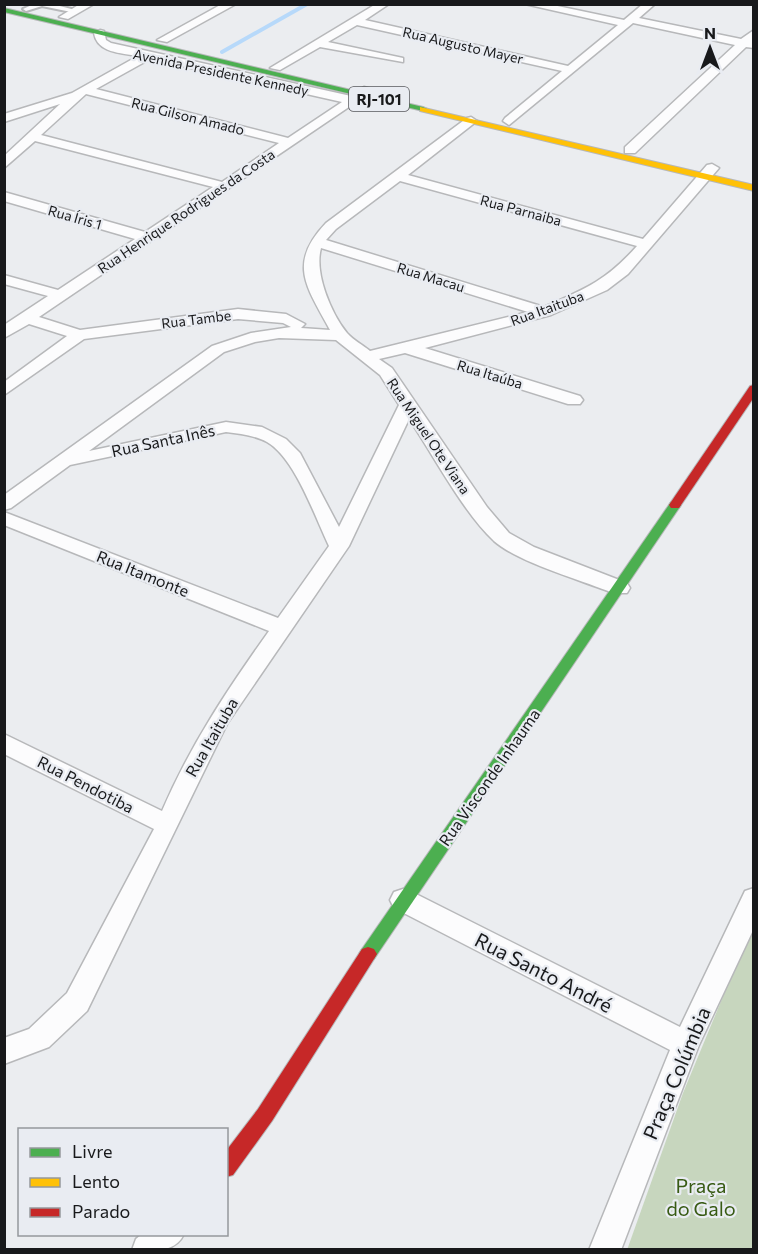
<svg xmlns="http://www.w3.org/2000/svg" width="758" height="1254" font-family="Commissioner,sans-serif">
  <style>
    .green { fill: #c7d6be }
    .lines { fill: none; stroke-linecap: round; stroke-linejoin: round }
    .stream { stroke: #b7d9fa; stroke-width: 4 }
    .lane-casing { stroke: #b7b8ba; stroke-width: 4 }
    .street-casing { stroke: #b7b8ba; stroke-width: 3 }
    .fast-casing { stroke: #b7b8ba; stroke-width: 2 }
    .slow-casing { stroke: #b7b8ba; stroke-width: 2 }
    .jam-casing { stroke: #b7b8ba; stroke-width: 2 }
    .lane { fill: #fcfcfd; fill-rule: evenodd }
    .street { fill: #fcfcfd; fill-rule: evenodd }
    .fast { fill: #4caf50; fill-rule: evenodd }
    .slow { fill: #ffc107; fill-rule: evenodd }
    .jam { fill: #c62828; fill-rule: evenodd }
    .labels { text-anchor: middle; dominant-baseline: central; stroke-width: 4.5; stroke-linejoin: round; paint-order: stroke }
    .far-street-label { font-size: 14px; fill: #18191b; stroke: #e9ecf2 }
    .shield { fill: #e9ecf2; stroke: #57585c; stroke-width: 1.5 }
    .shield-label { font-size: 15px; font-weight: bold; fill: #18191b }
    .street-label { font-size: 16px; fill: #18191b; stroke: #e9ecf2 }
    .near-street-label { font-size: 20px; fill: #18191b; stroke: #e9ecf2 }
    .near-park-label { font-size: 20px; fill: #385b14; stroke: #e9ecf2 }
  </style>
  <rect width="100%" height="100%" fill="#ebedf0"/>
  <path class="green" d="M753 924V1249L627 1250 683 1093Z"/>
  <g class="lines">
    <path class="stream" d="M222 52 307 4"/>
    <defs>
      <path id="lane" d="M34 4H52L79 11 76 13 42 6 26 11 23 9Z"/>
      <g id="street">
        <path d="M80 4H94L68 19 59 17Z"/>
        <path d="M222 4H236L167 42 157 40Z"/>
        <path d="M376 4H389L365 20 568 66 618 25 525 4H548L624 20 643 4H655L639 18 741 39 754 30V48L746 47 635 153H625V147L735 45 633 23 509 125 503 121 505 118 562 71 357 25 328 42 403 58V62L320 47 280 70 270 68Z"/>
        <path d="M100 30 104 31 106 40 111 43 351 96 364 87 374 90 39 317 80 330 238 309 286 314 305 324 301 328 330 330C307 287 287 264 326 223L467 118 471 117 477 121 408 175 643 239 707 165 712 164 719 168 628 274 607 290 551 315 425 348 580 396 583 400 580 404H568L405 353 379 359 392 368 487 507 509 533 534 547 627 583 630 588 627 593H613C581 580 519 563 494 541 463 512 434 456 409 419L349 546 227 724 87 1011 49 1047 4 1064V1038L29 1029 67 993 154 829 4 754V734L162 811C191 744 227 690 269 631L4 525V512L278 618 329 546C315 517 295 458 267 442 254 435 240 434 226 432L70 465 11 508 4 510V495L212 346 251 333 291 327 283 323 238 319 84 339 4 395V382L67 336 29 324 4 338V325L48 296 4 284V275L58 290 135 239 4 201V192L145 232 213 187 35 141 4 168V156L60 104 4 122V114L72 93 138 56C121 53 97 53 94 33ZM150 59 342 102 288 138 96 89ZM86 94 279 143 222 182 41 135ZM400 181 637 246C606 281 585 289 544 307L326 240 336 229ZM321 248 528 312 370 351C363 345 353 340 347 333 331 313 314 273 321 248ZM279 338 336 340 380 375 399 405 339 527 300 453 286 439 262 427 226 422 89 451 224 352 255 342Z"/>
        <path d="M754 888V928L699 1045 621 1250H589L670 1050 394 908 390 900 394 892 403 889 412 892 680 1027 745 891Z"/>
        <path d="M142 1234H184C175 1254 152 1250 132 1250L136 1239Z"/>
      </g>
      <g id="fast">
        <path d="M4 8 423 107 427 109 423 111 4 12Z"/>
        <path d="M675 501 681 505 374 959 368 961 362 959 359 954 362 949 671 502Z"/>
      </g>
      <path id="slow" d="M420 107 754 185V191L420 111Z"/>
      <g id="jam">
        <path d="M754 385V397L679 508H671L669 505 671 502 750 386Z"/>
        <path d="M368 947 374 949 377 954 374 959 272 1121 233 1175 226 1177V1151L258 1109 362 949Z"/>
      </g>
    </defs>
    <use href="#lane" class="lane-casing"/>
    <use href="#street" class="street-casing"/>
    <use href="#fast" class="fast-casing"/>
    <use href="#slow" class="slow-casing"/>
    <use href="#jam" class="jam-casing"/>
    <use href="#lane" class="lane"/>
    <use href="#street" class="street"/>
    <use href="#fast" class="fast"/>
    <use href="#slow" class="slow"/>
    <use href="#jam" class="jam"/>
  </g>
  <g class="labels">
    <g class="far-street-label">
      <text transform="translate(463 45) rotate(13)">Rua Augusto Mayer</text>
      <text transform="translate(221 72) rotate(12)">Avenida Presidente Kennedy</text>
      <text transform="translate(188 116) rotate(14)">Rua Gilson Amado</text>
      <text transform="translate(521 210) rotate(15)">Rua Parnaiba</text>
      <text transform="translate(186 211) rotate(-34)">Rua Henrique Rodrigues da Costa</text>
      <text transform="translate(75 217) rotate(16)">Rua Íris 1</text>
      <text transform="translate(431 277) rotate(17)">Rua Macau</text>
      <text transform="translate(547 308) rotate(-20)">Rua Itaituba</text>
      <text transform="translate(196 319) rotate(-7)">Rua Tambe</text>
      <text transform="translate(490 374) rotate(17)">Rua Itaúba</text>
      <text transform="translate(429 436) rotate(56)">Rua Miguel Ote Viana</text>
    </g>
    <rect class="shield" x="349" y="87" width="60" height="24" rx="4.5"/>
    <g class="shield-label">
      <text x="379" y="99">RJ-101</text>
    </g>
    <g class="street-label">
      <text transform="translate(163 440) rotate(-12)">Rua Santa Inês</text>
      <text transform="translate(143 573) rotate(22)">Rua Itamonte</text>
      <text transform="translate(211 737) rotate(-60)">Rua Itaituba</text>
      <text transform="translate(489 777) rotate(-55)">Rua Visconde Inhauma</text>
      <text transform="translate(86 784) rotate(27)">Rua Pendotiba</text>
    </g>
    <g class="near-street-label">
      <text transform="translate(544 972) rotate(27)">Rua Santo André</text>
      <text transform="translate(676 1073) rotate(-67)">Praça Colúmbia</text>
    </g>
    <g class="near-park-label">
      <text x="701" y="1185">Praça<tspan x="701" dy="23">do Galo</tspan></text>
    </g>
  </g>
  <rect width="758" height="1254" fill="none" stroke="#18191b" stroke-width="12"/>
  <rect x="18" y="1128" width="210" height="108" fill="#e9ecf2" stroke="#95989c" stroke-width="1.5"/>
  <rect x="30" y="1148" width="30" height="9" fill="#4caf50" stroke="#95989c" stroke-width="1.5"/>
  <text x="72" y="1158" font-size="18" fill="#18191b">Livre</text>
  <rect x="30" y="1178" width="30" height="9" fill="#ffc107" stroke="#95989c" stroke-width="1.5"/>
  <text x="72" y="1188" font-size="18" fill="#18191b">Lento</text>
  <rect x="30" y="1208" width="30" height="9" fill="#c62828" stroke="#95989c" stroke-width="1.5"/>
  <text x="72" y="1218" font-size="18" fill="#18191b">Parado</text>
  <g transform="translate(710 48)" stroke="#e9ecf2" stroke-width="4.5" paint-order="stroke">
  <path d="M0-4.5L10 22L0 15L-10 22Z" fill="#18191b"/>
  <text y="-9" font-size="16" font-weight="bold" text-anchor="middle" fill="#18191b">N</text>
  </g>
</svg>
